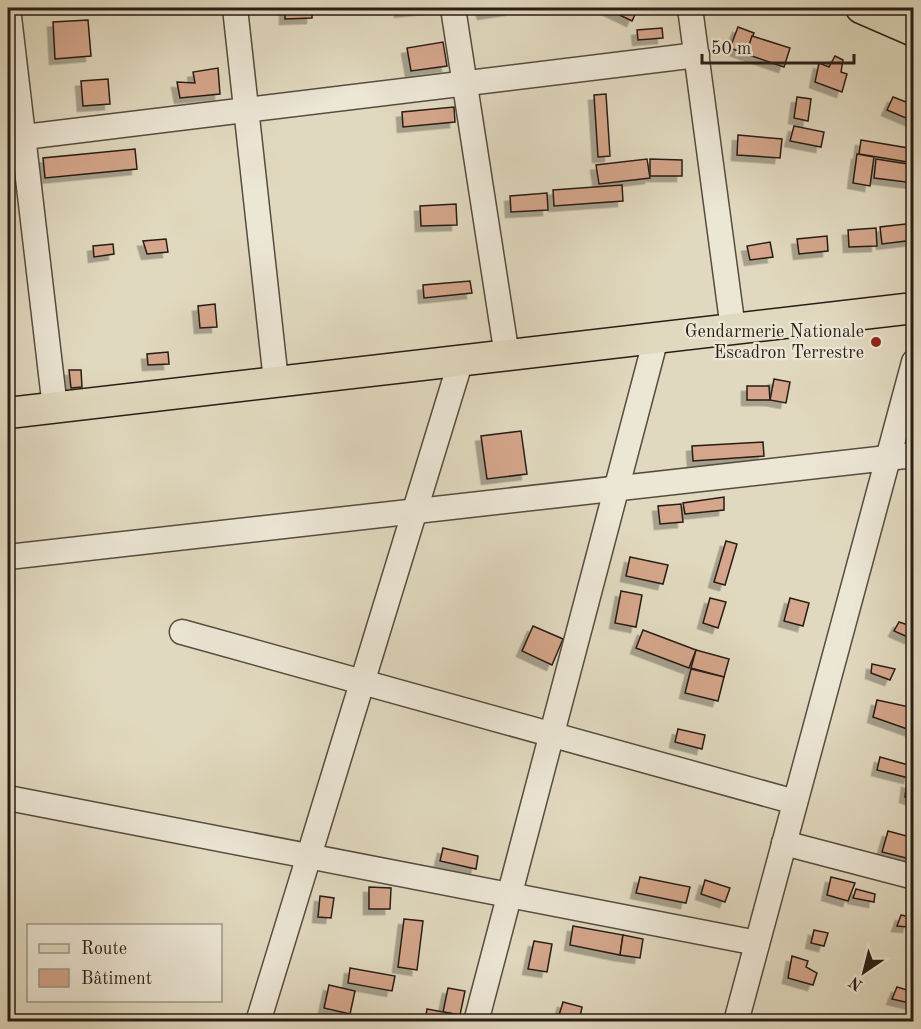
<svg xmlns="http://www.w3.org/2000/svg" width="921" height="1029" font-family="'Old Standard TT',serif">
  <style>
    .building { fill: #d5a68b; stroke: #281d16; stroke-width: 1.5; filter: url(#shadow) }
    .lines { fill: none; stroke-linecap: round; stroke-linejoin: round }
    .minor-casing { stroke: #564c40; stroke-width: 27 }
    .major-casing { stroke: #281d16; stroke-width: 33 }
    .minor { stroke: #ece6d5; stroke-width: 24 }
    .major { stroke: #e1d9bf; stroke-width: 30 }
    .poi-dot { fill: #8f2418; stroke: #ece6d5; stroke-width: 2 }
    .labels { text-anchor: middle; dominant-baseline: central; stroke-width: 4.5; stroke-linejoin: round; paint-order: stroke }
    .poi-label { font-size: 18px; fill: #281d16; stroke: #ece6d5; text-anchor: end }
  </style>
  <defs>
    <filter id="shadow"><feDropShadow dx="-5.5" dy="5.5" stdDeviation="0" flood-color="#0004"/></filter>
  </defs>
  <rect width="100%" height="100%" fill="#e1d9bf"/>
  <filter id="stains"><feTurbulence type="fractalNoise" baseFrequency=".00333" numOctaves="4"/><feColorMatrix values="0 0 0 0 .2 0 0 0 0 .09 0 0 0 0 .02 0 0 0 .5 -.17"/></filter>
  <radialGradient id="worn" r=".72"><stop offset=".6" stop-color="#630" stop-opacity="0"/><stop offset="1" stop-color="#630" stop-opacity=".3"/></radialGradient>
  <g class="building">
    <path d="M285 8H312V18L285 19Z"/>
    <path d="M400 8H435L400 12Z"/>
    <path d="M481 8H509L510 10 483 14Z"/>
    <path d="M605 8H638L632 21Z"/>
    <path d="M88 20 91 56 55 59 53 22Z"/>
    <path d="M738 27 754 33 746 54 730 48Z"/>
    <path d="M662 28 663 38 638 40 637 30Z"/>
    <path d="M752 36 790 48 784 67 746 54Z"/>
    <path d="M443 42 447 66 411 71 407 48Z"/>
    <path d="M835 56 843 60 841 72 847 74 842 92 815 82 819 63 829 67Z"/>
    <path d="M218 68 220 94 180 98 177 82 195 83 193 72Z"/>
    <path d="M108 79 110 104 83 106 81 81Z"/>
    <path d="M606 94 610 156 598 157 594 95Z"/>
    <path d="M797 97 811 99 808 121 794 118Z"/>
    <path d="M893 97 914 105 913 121 887 110Z"/>
    <path d="M454 107 455 122 403 127 402 112Z"/>
    <path d="M794 126 824 132 821 147 790 141Z"/>
    <path d="M738 135 782 139 780 158 737 155Z"/>
    <path d="M861 140 914 149V163L859 154Z"/>
    <path d="M135 149 137 169 45 178 43 158Z"/>
    <path d="M857 154 874 157 870 186 853 183Z"/>
    <path d="M647 159 650 178 599 184 596 165Z"/>
    <path d="M650 159 682 160V176H650Z"/>
    <path d="M876 159 914 165V183L874 178Z"/>
    <path d="M622 185 623 201 554 206 553 190Z"/>
    <path d="M547 193 548 210 511 212 510 196Z"/>
    <path d="M456 204 457 225 421 226 420 206Z"/>
    <path d="M914 223V240L882 244 880 227Z"/>
    <path d="M876 228 877 246 849 247 848 230Z"/>
    <path d="M827 236 828 251 799 254 797 239Z"/>
    <path d="M166 239 168 252 147 254 143 241Z"/>
    <path d="M770 242 773 257 750 260 747 246Z"/>
    <path d="M113 244 114 254 94 257 93 246Z"/>
    <path d="M470 281 472 293 424 298 423 285Z"/>
    <path d="M215 304 217 327 200 328 198 306Z"/>
    <path d="M168 352 169 364 148 365 147 354Z"/>
    <path d="M69 370H81L82 387 71 388Z"/>
    <path d="M774 379 790 382 786 403 770 400Z"/>
    <path d="M747 386H769L770 400H747Z"/>
    <path d="M521 431 527 474 487 479 481 436Z"/>
    <path d="M763 442 764 456 693 461 692 446Z"/>
    <path d="M724 497V510L685 514 683 503Z"/>
    <path d="M681 504 683 522 660 524 658 506Z"/>
    <path d="M726 541 737 544 725 585 714 582Z"/>
    <path d="M630 557 668 565 663 584 626 576Z"/>
    <path d="M621 591 642 595 636 627 615 623Z"/>
    <path d="M710 598 726 602 718 628 703 623Z"/>
    <path d="M790 598 809 603 803 626 784 621Z"/>
    <path d="M899 622 914 627 910 638 894 631Z"/>
    <path d="M533 626 563 639 552 665 522 651Z"/>
    <path d="M643 630 696 650 689 668 636 648Z"/>
    <path d="M696 650 729 659 724 677 691 668Z"/>
    <path d="M872 664 895 669 890 680 871 673Z"/>
    <path d="M691 669 724 677 718 701 685 693Z"/>
    <path d="M877 700 914 708 910 730 873 717Z"/>
    <path d="M678 729 705 735 702 749 675 742Z"/>
    <path d="M880 757 912 766 909 778 877 770Z"/>
    <path d="M907 782 914 784V800L905 797Z"/>
    <path d="M888 831 914 838V860L882 852Z"/>
    <path d="M443 848 478 856 476 869 440 861Z"/>
    <path d="M640 877 690 887 686 903 636 893Z"/>
    <path d="M831 877 855 883 848 901 827 895Z"/>
    <path d="M705 880 730 888 725 902 701 894Z"/>
    <path d="M369 887 391 888 390 909H369Z"/>
    <path d="M856 889 875 894 874 902 853 898Z"/>
    <path d="M320 896 334 898 331 918 318 917Z"/>
    <path d="M901 915 910 917 908 927 897 926Z"/>
    <path d="M404 919 423 921 417 970 398 967Z"/>
    <path d="M573 926 623 935 620 955 570 945Z"/>
    <path d="M814 930 828 933 824 946 811 943Z"/>
    <path d="M623 935 643 939 640 958 620 955Z"/>
    <path d="M534 941 552 944 547 972 528 969Z"/>
    <path d="M792 956 808 961 806 967 817 973 813 985 788 978Z"/>
    <path d="M350 968 395 976 392 991 348 983Z"/>
    <path d="M329 985 355 991 350 1014 324 1008Z"/>
    <path d="M897 987 914 992V1004L892 999Z"/>
    <path d="M448 988 465 991 460 1015 443 1012Z"/>
    <path d="M563 1002 582 1007 579 1022H557Z"/>
    <path d="M427 1009 460 1015 459 1022H425Z"/>
  </g>
  <g class="lines">
    <defs>
      <g id="minor">
        <path d="M8 8 55 408"/>
        <path d="M235 8 276 381"/>
        <path d="M453 8 507 356"/>
        <path d="M690 8 733 329"/>
        <path d="M8 139 697 55"/>
        <path d="M8 557 914 455"/>
        <path d="M182 632 795 802"/>
        <path d="M8 798 757 943"/>
        <path d="M784 843 914 877"/>
        <path d="M258 1022 461 360"/>
        <path d="M476 1022 656 338"/>
        <path d="M736 1022 914 362"/>
      </g>
      <g id="major">
        <path d="M861 8 914 31"/>
        <path d="M8 413 914 308"/>
      </g>
    </defs>
    <use href="#minor" class="minor-casing"/>
    <use href="#major" class="major-casing"/>
    <use href="#minor" class="minor"/>
    <use href="#major" class="major"/>
  </g>
  <circle class="poi-dot" cx="876" cy="342" r="6"/>
  <g class="labels">
    <g class="poi-label">
      <text x="864" y="332">Gendarmerie Nationale<tspan x="864" dy="21">Escadron Terrestre</tspan></text>
    </g>
  </g>
  <rect width="921" height="1029" fill="none" stroke="#e1d9bf" stroke-width="30"/>
  <rect x="9" y="9" width="903" height="1011" fill="none" stroke="#281d16" stroke-width="3"/>
  <rect x="15" y="15" width="891" height="999" fill="none" stroke="#281d16" stroke-width="1.5"/>
  <rect x="27" y="924" width="195" height="78" fill="#ece6d5" stroke="#9e9689" stroke-width="1.5"/>
  <rect x="39" y="944" width="30" height="9" fill="#e1d9bf" stroke="#9e9689" stroke-width="1.5"/>
  <text x="81" y="954" font-size="18" fill="#281d16">Route</text>
  <rect x="39" y="969" width="30" height="18" fill="#d5a68b" stroke="#9e9689" stroke-width="1.5"/>
  <text x="81" y="984" font-size="18" fill="#281d16">Bâtiment</text>
  <g transform="translate(864 972) rotate(215)" stroke="#ece6d5" stroke-width="4.5" paint-order="stroke">
  <path d="M0-4.5L10 22L0 15L-10 22Z" fill="#281d16"/>
  <text y="-9" font-size="16" font-weight="bold" text-anchor="middle" fill="#281d16">N</text>
  </g>
  <path d="M702 54v9h152v-9" fill="none" stroke="#281d16" stroke-width="3"/>
  <text x="711" y="54" font-size="18" fill="#281d16" stroke="#ece6d5" stroke-width="4.5" paint-order="stroke">50 m</text>
  <rect width="100%" height="100%" filter="url(#stains)"/>
  <rect width="100%" height="100%" fill="url(#worn)"/>
</svg>
